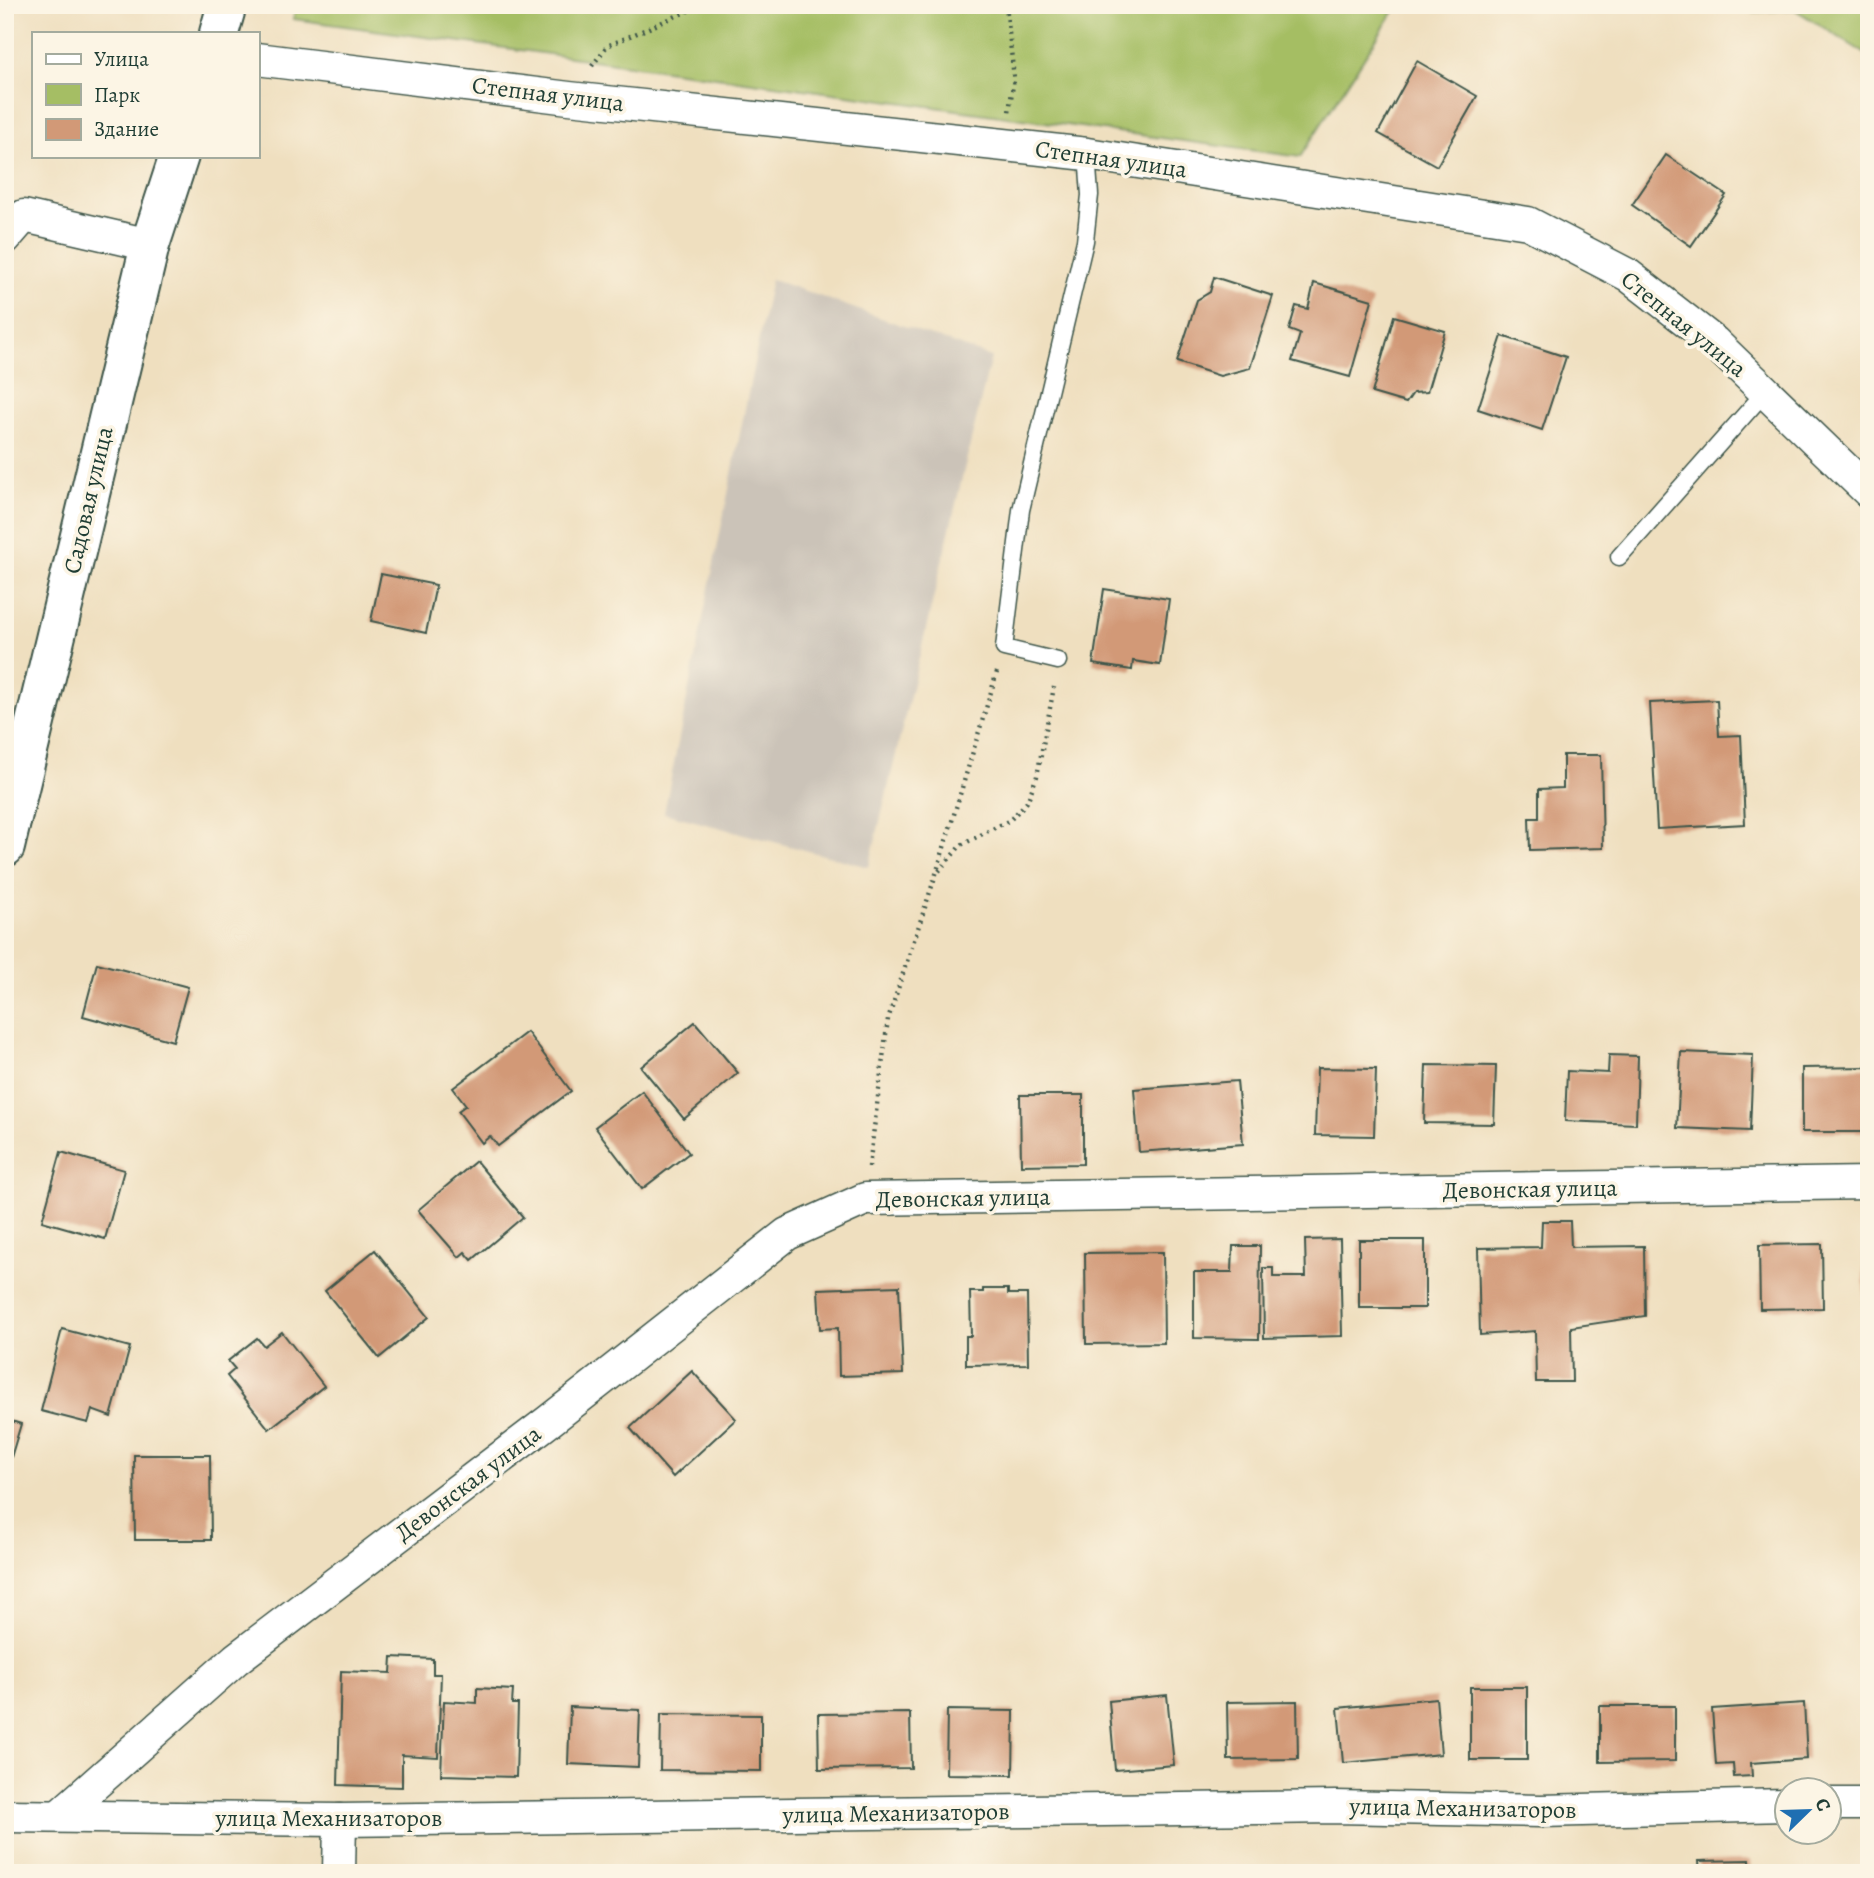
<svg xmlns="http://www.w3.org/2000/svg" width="1874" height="1878" font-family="Alegreya,serif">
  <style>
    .industrial { fill: #cbc3b8 }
    .green { fill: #a5be64; stroke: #627e4c; stroke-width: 2 }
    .building { fill: #d29977 }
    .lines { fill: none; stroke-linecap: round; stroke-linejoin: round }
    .service-casing { stroke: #3e5549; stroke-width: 19 }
    .minor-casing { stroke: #3e5549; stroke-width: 35 }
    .tertiary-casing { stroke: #3e5549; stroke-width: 42 }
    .path { stroke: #3e5549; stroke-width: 4.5; stroke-dasharray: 2 5; stroke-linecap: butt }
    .service { stroke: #fff; stroke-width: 16 }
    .minor { stroke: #fff; stroke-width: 32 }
    .tertiary { stroke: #fff; stroke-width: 38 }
    .labels { text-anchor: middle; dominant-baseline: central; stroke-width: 7; stroke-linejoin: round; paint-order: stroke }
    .street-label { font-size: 24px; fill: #1f3d34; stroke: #fcf5e5 }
  </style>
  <rect width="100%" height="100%" fill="#fcf5e5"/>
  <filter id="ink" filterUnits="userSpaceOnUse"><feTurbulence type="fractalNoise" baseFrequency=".0143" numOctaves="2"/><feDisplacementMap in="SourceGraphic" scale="14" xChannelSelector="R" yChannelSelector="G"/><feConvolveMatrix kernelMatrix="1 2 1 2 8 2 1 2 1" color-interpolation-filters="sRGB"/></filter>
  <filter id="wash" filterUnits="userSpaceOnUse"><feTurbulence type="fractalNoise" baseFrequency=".00686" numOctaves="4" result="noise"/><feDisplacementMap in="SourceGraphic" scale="28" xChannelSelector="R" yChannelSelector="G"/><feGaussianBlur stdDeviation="1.57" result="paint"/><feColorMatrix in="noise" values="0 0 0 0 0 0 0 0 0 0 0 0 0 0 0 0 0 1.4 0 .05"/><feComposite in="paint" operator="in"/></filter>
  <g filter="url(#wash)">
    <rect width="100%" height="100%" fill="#efdfbf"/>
    <path class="industrial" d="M771 279 991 357 869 867 664 813Z"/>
    <g class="green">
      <path d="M297 5H1398L1300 157 293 19Z"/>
      <path d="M1748 5H1869V56L1794 9 1754 12Z"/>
    </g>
    <g id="blocks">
      <g class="building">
        <path d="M1417 61 1477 96 1437 166 1378 133Z"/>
        <path d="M1666 155 1726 195 1691 246 1632 205Z"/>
        <path d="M1214 277 1273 296 1250 368 1220 376 1177 362 1197 300 1210 292Z"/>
        <path d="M1314 283 1372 300 1350 377 1292 361 1300 334 1289 330 1296 306 1308 309Z"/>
        <path d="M1394 316 1445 331 1427 392 1413 393 1406 403 1372 393Z"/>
        <path d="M1502 336 1566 357 1542 430 1478 409Z"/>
        <path d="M381 574 436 585 426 633 371 621Z"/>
        <path d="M1104 589 1169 599 1160 665 1133 661 1132 670 1093 664Z"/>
        <path d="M1717 700 1719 736 1741 735 1745 824 1657 829 1650 703Z"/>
        <path d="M1563 755H1601L1603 848 1530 850 1529 818H1539V789L1563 788Z"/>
        <path d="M97 963 188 987 173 1041 83 1016Z"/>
        <path d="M695 1022 738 1073 684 1119 641 1067Z"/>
        <path d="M527 1032 571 1091 498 1146 490 1136 482 1143 458 1111 466 1105 453 1088Z"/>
        <path d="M1681 1052 1753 1055 1750 1131 1677 1128Z"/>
        <path d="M1609 1055 1638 1056 1636 1124 1565 1121 1567 1071 1608 1073Z"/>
        <path d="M1426 1065 1496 1066 1494 1124 1424 1123Z"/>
        <path d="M1869 1067V1132H1802V1068Z"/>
        <path d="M1317 1068 1376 1069 1374 1136 1315 1135Z"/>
        <path d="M1237 1081 1243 1144 1139 1152 1134 1089Z"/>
        <path d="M642 1091 689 1153 642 1189 595 1127Z"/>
        <path d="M1020 1095H1083V1164L1021 1165Z"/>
        <path d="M61 1152 124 1170 105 1239 42 1221Z"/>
        <path d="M476 1161 523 1217 472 1260 465 1252 459 1257 418 1210Z"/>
        <path d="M1542 1221H1570L1571 1247 1644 1246 1645 1316 1571 1327 1572 1382H1536L1535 1331 1480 1335 1478 1248 1541 1247Z"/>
        <path d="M1340 1239 1342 1336 1264 1338 1263 1268H1273V1277H1306L1305 1240Z"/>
        <rect x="1359" y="1240" width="66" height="68"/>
        <path d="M1822 1244 1823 1308 1760 1309 1759 1245Z"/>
        <path d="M1863 1244H1869V1304H1864Z"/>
        <path d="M1233 1246H1260L1259 1339 1194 1338V1272H1232Z"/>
        <path d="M375 1250 429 1317 379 1358 325 1291Z"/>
        <path d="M1163 1252 1164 1343 1086 1344 1085 1253Z"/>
        <path d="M899 1286 903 1374 839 1376 838 1328 820 1329 818 1289Z"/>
        <path d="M983 1289H1008V1294H1027L1028 1364 966 1365V1336H971L970 1292H983Z"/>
        <path d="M62 1329 130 1347 111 1417 92 1410 88 1423 41 1411Z"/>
        <path d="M282 1332 324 1386 269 1429 227 1376 235 1369 228 1361 257 1338 264 1346Z"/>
        <path d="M692 1371 736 1419 673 1477 630 1428Z"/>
        <path d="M5 1419 21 1424 6 1474 5 1473Z"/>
        <path d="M134 1455H210L211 1540H135Z"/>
        <path d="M392 1657 433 1659V1674H441L438 1757 402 1755V1787L338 1785 341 1671 391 1673Z"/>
        <rect x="1470" y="1687" width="57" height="73"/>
        <path d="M477 1688 513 1690 512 1704H518L516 1777 441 1775 444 1701 477 1703Z"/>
        <path d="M1167 1695 1174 1765 1115 1770 1109 1701Z"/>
        <path d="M1436 1698 1441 1754 1343 1763 1338 1708Z"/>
        <path d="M1297 1701 1298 1759 1228 1760 1227 1702Z"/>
        <path d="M1804 1703 1807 1759 1751 1763 1752 1776 1734 1777 1733 1764 1716 1765 1712 1709Z"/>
        <path d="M1600 1706H1675V1761L1600 1762Z"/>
        <path d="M570 1707 640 1710 638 1767 568 1764Z"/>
        <path d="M947 1710 1014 1711 1013 1775 946 1774Z"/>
        <path d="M910 1713 911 1768 819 1769 818 1714Z"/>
        <path d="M661 1714 761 1715V1771L660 1770Z"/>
        <path d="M1750 1860 1751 1873H1700L1699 1861Z"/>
      </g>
    </g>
  </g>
  <g filter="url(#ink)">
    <use href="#blocks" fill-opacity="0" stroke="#3e5549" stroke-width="2"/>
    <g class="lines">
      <defs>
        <g id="service">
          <path d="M1619 557 1765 392"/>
          <path d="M1058 661 1004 648 1021 510 1085 241 1090 195 1087 154"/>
        </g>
        <g id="minor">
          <path d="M257 59 569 98 1087 154 1528 223 1628 275 1714 342 1869 492"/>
          <path d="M5 238 24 216 150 245"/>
          <path d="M1828 1804H1869"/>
          <path d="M5 1816 340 1820 1335 1807 1541 1811 1786 1805"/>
          <path d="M59 1816 236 1659 549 1421 787 1234 865 1199 1869 1183"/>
          <path d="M339 1873 340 1820"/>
        </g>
        <g id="tertiary">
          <path d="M219 33 227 5"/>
          <path d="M5 847 150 245 179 156"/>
        </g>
      </defs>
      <use href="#service" class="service-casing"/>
      <use href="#minor" class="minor-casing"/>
      <use href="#tertiary" class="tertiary-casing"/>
      <g class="path">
        <path d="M1006 5 1014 78 1009 112"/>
        <path d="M592 66 607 46 702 5"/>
        <path d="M939 871 961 845 1010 820 1027 802 1037 776 1054 687"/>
        <path d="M869 1167 888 1019 936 874 997 672"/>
      </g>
      <use href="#service" class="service"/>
      <use href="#minor" class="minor"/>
      <use href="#tertiary" class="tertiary"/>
    </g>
  </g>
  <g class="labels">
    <g class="street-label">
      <text transform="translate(548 94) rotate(7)">Степная улица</text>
      <text transform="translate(1111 159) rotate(8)">Степная улица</text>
      <text transform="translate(1684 324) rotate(39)">Степная улица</text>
      <text transform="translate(88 500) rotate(-77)">Садовая улица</text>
      <text transform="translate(1530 1189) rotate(-1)">Девонская улица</text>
      <text transform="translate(963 1198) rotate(-1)">Девонская улица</text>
      <text transform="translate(468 1483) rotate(-37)">Девонская улица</text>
      <text transform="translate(1463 1808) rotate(1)">улица Механизаторов</text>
      <text transform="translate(896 1813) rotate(-1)">улица Механизаторов</text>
      <text x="329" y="1818">улица Механизаторов</text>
    </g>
  </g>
  <rect width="1874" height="1878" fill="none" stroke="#fcf5e5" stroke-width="28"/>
  <rect x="32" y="32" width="228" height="126" fill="#fcf5e5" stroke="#a4ab9e" stroke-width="2"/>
  <rect x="46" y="54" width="35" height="10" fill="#ffffff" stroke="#a4ab9e" stroke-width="2"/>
  <text x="94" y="66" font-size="21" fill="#1f3d34">Улица</text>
  <rect x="46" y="84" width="35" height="21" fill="#a5be64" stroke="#a4ab9e" stroke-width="2"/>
  <text x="94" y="102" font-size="21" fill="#1f3d34">Парк</text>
  <rect x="46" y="119" width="35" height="21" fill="#d29977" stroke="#a4ab9e" stroke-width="2"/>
  <text x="94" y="136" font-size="21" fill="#1f3d34">Здание</text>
  <g transform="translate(1808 1811) rotate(67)"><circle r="33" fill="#fcf5e5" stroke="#a4ab9e" stroke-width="2"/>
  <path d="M0-5L12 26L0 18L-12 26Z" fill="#1f6fb2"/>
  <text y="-10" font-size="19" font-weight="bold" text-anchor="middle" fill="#1f3d34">С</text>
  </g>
</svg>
